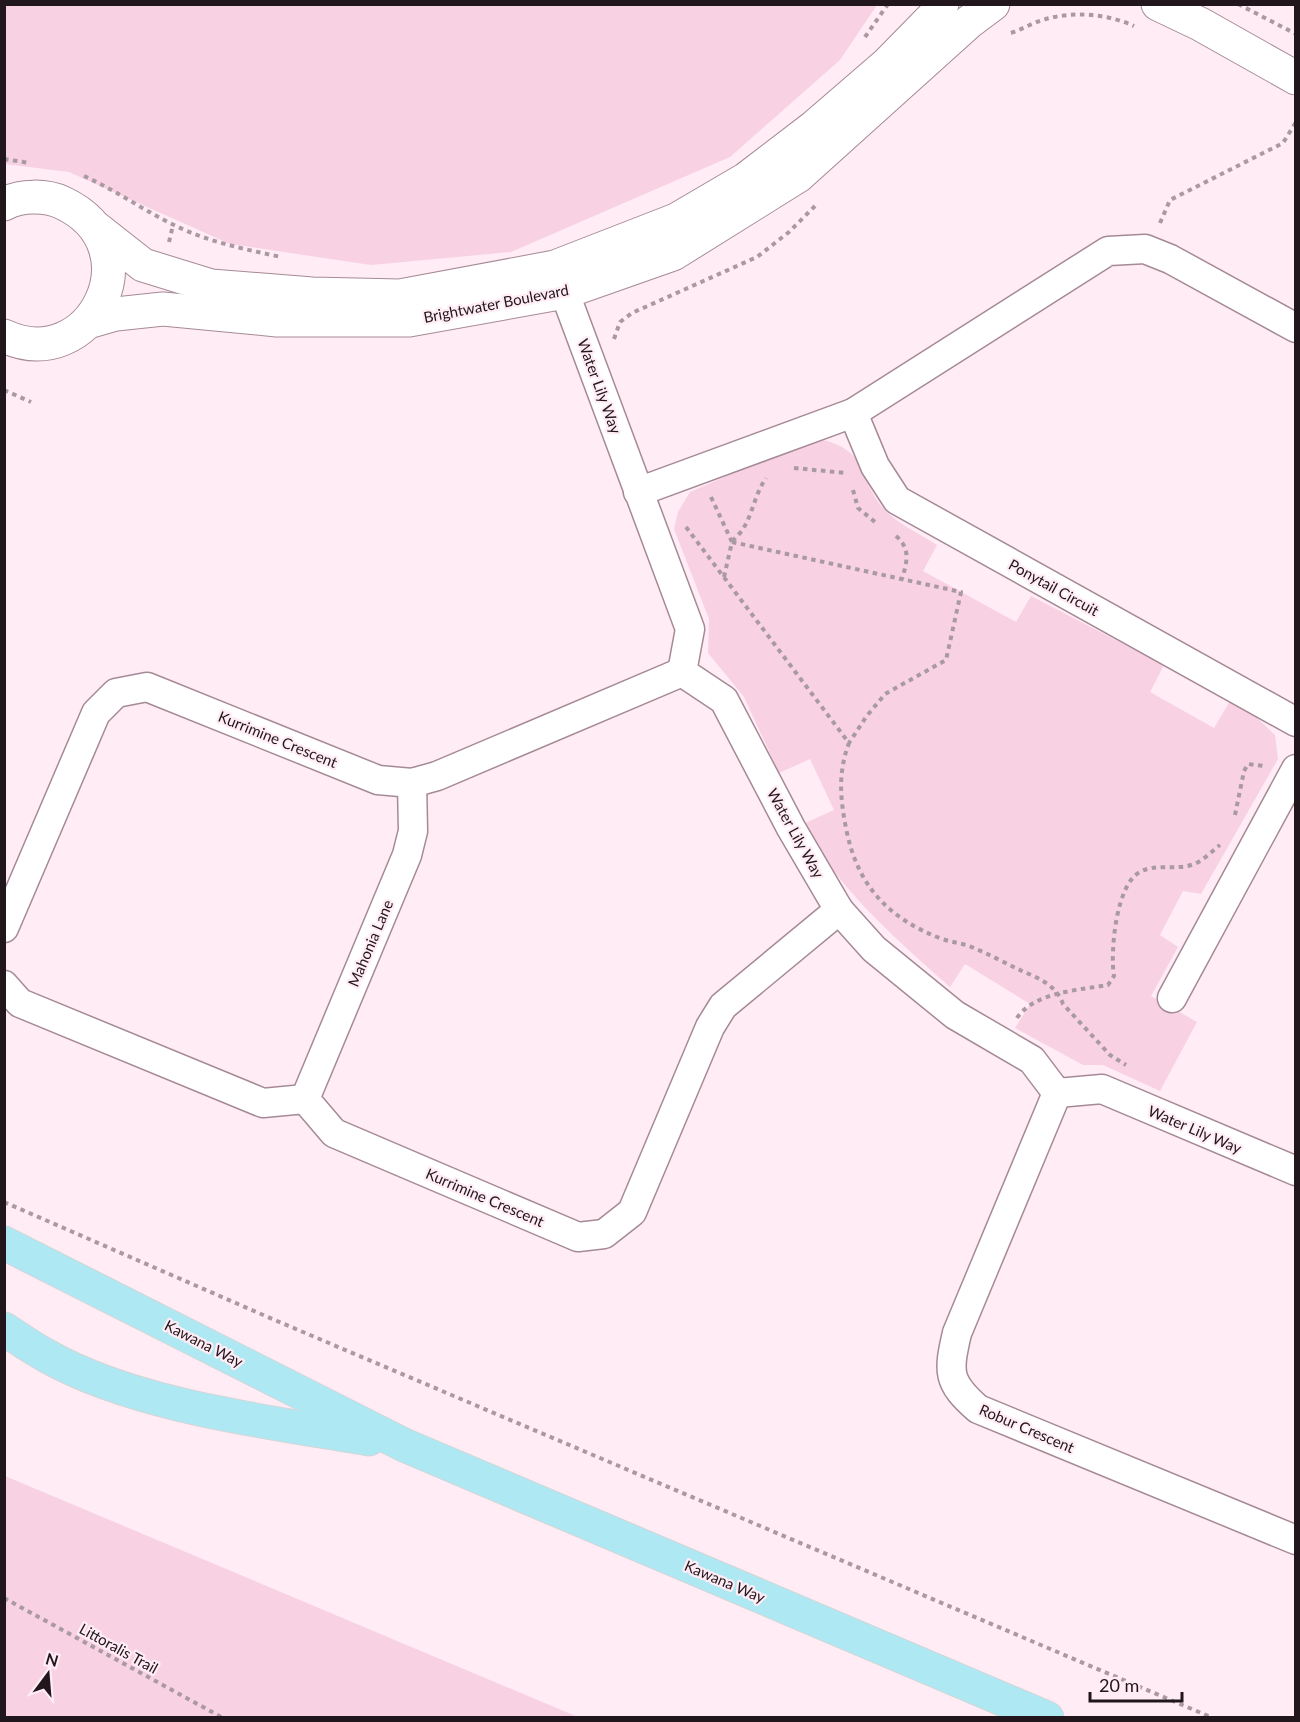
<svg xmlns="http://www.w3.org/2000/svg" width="1300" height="1722" font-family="Lato,sans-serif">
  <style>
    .green { fill: #f8d1e3 }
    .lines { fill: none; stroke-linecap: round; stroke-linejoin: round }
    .minor-casing { stroke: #a58a96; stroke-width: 31 }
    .tertiary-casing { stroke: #a58a96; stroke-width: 35 }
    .primary-casing { stroke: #d7d5d6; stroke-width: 35 }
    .path { stroke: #a99aa1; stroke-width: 4; stroke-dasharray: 4.5 4.5; stroke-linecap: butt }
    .minor { stroke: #fff; stroke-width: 28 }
    .tertiary { stroke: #fff; stroke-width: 33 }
    .primary { stroke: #aee8f3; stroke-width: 33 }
    .labels { text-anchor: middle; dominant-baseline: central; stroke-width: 4.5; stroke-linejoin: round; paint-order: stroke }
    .street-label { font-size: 15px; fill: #21161b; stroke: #ffecf5 }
  </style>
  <rect width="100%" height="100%" fill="#ffecf5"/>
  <g class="green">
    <path d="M5 4H877V5L840 60 730 157 511 252 371 265 230 244 69 172 5 164Z"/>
    <path d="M819 439C874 451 855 482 889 514 902 526 922 535 937 545L923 571 1016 622 1031 596 1164 665 1150 692 1214 728 1230 701 1254 715 1275 735 1278 759 1201 894 1183 891 1160 935 1178 947 1151 996 1197 1022 1160 1091 1103 1065H1083L1015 1028 1030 1004 965 964 950 987C896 939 838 889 803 824L834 810 810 759 779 773 744 697 708 653 709 619 674 529 678 512 690 492 800 444Z"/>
    <path d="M5 1476 578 1717H5Z"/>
  </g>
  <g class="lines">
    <defs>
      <g id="minor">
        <path d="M557 272 690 629 682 672 724 700 791 828 839 910 874 949 955 1015 1032 1060 1057 1093 1102 1089 1296 1171"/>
        <path d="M853 413 875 466 897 500 1296 722"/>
        <path d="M638 492 853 413 1108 251 1145 249 1170 259 1296 328"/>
        <path d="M4 928 96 713 116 693 147 687 378 780 412 783 437 776 682 672"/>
        <path d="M4 985 20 1003 263 1103 305 1099 334 1133 578 1237 604 1234 632 1212 710 1027 723 1006 839 910"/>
        <path d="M1172 998 1296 769"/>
        <path d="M1057 1093 957 1333C948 1372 947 1382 978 1409L1296 1540"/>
        <path d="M305 1099 407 855 413 831 412 783"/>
      </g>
      <g id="tertiary">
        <path d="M1158 4 1200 24 1296 78"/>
        <path d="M4 204C21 195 46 195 63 203 156 247 91 377 4 336"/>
        <path d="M96 228 143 265 211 286 312 294 400 296 555 267 676 220 746 179 814 127 887 64 938 12 942 4"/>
        <path d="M88 322 116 314 163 309 277 320H409L565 292 673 254 798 176 969 22 993 4"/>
      </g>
      <g id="primary">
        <path d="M4 1243 404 1445 1047 1718"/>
        <path d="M4 1329C18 1338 32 1348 47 1356 135 1406 269 1422 369 1439"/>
      </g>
    </defs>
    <use href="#minor" class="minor-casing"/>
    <use href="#tertiary" class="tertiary-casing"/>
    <use href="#primary" class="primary-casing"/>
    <g class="path">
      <path d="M1238 4 1296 34"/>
      <path d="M1011 33C1023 29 1034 22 1046 19 1074 11 1108 14 1134 26"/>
      <path d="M865 37 888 4"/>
      <path d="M4 159 30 163"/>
      <path d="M84 176C115 190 143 210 174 225 208 242 244 249 281 257"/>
      <path d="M1160 223 1170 200 1283 143 1296 122"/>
      <path d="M169 242 173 225"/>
      <path d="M614 339 620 322 632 313 757 257 789 232 815 206"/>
      <path d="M4 390 31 402"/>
      <path d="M794 468 846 473"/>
      <path d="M853 490 858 508 875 522"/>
      <path d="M711 497 732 542 724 577"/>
      <path d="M686 527 849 743C838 772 840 798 846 828 857 885 887 918 942 939 951 942 960 943 969 946 987 953 1005 963 1022 971 1039 978 1057 986 1063 1004L1110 1055 1126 1065"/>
      <path d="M896 536C911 549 907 562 902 579"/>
      <path d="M732 541C753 524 751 500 766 478"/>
      <path d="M732 542 961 592 946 660 885 694 866 717 849 743"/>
      <path d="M1235 815 1244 771 1248 764 1264 766"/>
      <path d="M1017 1018C1034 992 1079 990 1108 985L1114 976C1110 952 1116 884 1140 872 1155 863 1177 871 1194 864 1203 861 1212 851 1220 845"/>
      <path d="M4 1202 277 1321 1213 1718"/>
      <path d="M4 1598 223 1718"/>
    </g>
    <use href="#minor" class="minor"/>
    <use href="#tertiary" class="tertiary"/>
    <use href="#primary" class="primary"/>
  </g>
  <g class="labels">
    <g class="street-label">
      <text transform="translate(496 303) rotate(-11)">Brightwater Boulevard</text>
      <text transform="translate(600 386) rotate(70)">Water Lily Way</text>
      <text transform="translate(1054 587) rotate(29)">Ponytail Circuit</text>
      <text transform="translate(278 739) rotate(22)">Kurrimine Crescent</text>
      <text transform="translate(796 833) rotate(61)">Water Lily Way</text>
      <text transform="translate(370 943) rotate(-67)">Mahonia Lane</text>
      <text transform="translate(1195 1129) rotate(23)">Water Lily Way</text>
      <text transform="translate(485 1197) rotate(23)">Kurrimine Crescent</text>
      <text transform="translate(204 1343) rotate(27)">Kawana Way</text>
      <text transform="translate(1027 1428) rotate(23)">Robur Crescent</text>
      <text transform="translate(725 1581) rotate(23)">Kawana Way</text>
      <text transform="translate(119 1648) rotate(29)">Littoralis Trail</text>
    </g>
  </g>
  <rect width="1300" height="1722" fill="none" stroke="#21161b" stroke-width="12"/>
  <g transform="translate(48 1674) rotate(16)" stroke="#ffecf5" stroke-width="4.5" paint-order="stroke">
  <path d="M0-4.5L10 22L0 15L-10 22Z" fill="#21161b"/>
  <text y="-9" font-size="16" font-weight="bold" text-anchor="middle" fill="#21161b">N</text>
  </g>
  <path d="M1090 1692v9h92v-9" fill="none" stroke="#21161b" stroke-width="3"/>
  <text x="1099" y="1692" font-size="18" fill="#21161b" stroke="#ffecf5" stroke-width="4.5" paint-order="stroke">20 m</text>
</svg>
